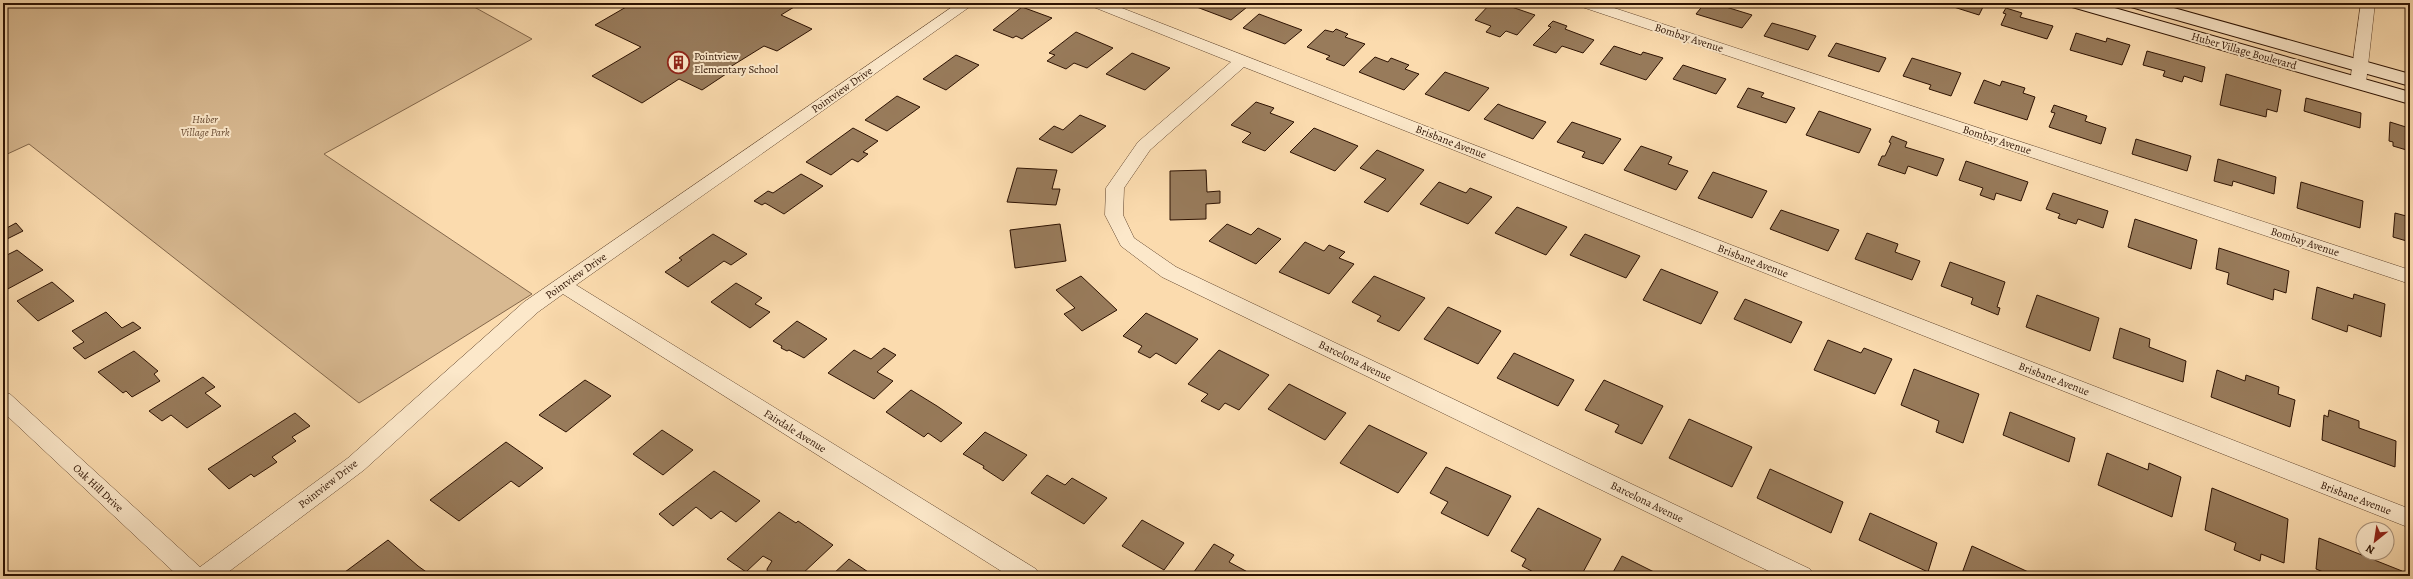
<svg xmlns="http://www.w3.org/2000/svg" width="2413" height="579" font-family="Alegreya,serif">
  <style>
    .green { fill: #d8b991; stroke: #82664a }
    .building { fill: #987b5b; stroke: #2d1202 }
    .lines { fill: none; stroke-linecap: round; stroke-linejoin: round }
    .street-casing { stroke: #60442d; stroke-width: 1 }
    .secondary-casing { stroke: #2d1202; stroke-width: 2 }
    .street { fill: #fce8ca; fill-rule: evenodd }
    .secondary { fill: #fce8ca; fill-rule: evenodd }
    .labels { text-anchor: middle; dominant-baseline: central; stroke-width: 4; stroke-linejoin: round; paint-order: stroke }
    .street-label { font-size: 11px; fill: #2d1202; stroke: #fce8ca }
    .poi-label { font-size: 11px; fill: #2d1202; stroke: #fce8ca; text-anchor: start }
    .park-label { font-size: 11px; font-style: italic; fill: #694c34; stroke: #fce8ca }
  </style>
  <rect width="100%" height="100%" fill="#fbdbae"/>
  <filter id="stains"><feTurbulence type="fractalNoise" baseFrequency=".005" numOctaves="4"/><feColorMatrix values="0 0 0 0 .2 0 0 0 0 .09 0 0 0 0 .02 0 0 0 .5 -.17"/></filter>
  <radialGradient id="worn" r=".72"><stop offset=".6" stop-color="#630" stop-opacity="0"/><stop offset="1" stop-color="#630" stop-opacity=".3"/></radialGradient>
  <path class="green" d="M3 3H467L532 39 324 154 532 294 359 403 29 144 3 156Z"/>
  <g class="building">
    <path d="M633 3H797L799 4 781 15 812 29 777 51 764 46 722 72 726 74 702 90 679 79 642 103 592 76 641 47 595 25Z"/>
    <path d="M1198 3H1252L1231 20 1194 6Z"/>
    <path d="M1491 3H1500L1535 15 1517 35 1506 31 1500 37 1486 32 1491 26 1475 20Z"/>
    <path d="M1705 3H1713L1752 15 1742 28 1696 14Z"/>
    <path d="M1941 3H1985L1979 15Z"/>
    <path d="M1022 7 1052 18 1022 39 1016 36 1013 38 993 30Z"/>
    <path d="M2006 8 2022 13 2020 17 2053 26 2047 39 2001 25 2006 14 2003 13Z"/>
    <path d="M1259 14 1283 23 1302 30 1285 44 1243 28Z"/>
    <path d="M1553 21 1567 26 1565 29 1594 40 1583 53 1562 46 1556 53 1533 45 1551 27 1548 26Z"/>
    <path d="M1772 23 1797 30 1816 36 1808 50 1764 36Z"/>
    <path d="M1336 29 1348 34 1345 37 1365 44 1344 66 1326 59 1330 56 1307 47 1325 30 1333 32Z"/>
    <path d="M1076 32 1113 48 1087 68 1074 63 1066 69 1047 61 1055 55 1049 53Z"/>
    <path d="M2076 33 2106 42 2107 38 2130 45 2122 65 2070 50Z"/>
    <path d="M1836 43 1886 58 1879 72 1828 56Z"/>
    <path d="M1614 46 1641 55 1643 52 1663 58 1646 80 1600 64Z"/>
    <path d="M2147 51 2205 67 2202 82 2184 76 2182 82 2163 76 2165 71 2143 65Z"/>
    <path d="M1132 53 1170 68 1145 90 1106 74Z"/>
    <path d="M956 55 979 65 946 90 923 79Z"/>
    <path d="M1375 57 1388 62 1391 58 1409 65 1405 69 1419 74 1404 90 1359 72Z"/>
    <path d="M1912 58 1961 73 1951 96 1929 89 1931 85 1903 76Z"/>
    <path d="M1683 65 1704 72 1726 79 1716 94 1673 79Z"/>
    <path d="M1445 72 1489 88 1469 111 1425 94Z"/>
    <path d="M2226 74 2281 90 2277 112 2267 109 2266 117 2220 105Z"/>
    <path d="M1984 80 2000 86 2002 81 2025 88 2023 93 2035 97 2027 120 1974 103Z"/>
    <path d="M1748 88 1764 93 1761 97 1795 108 1786 123 1737 107Z"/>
    <path d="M897 96 920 107 887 131 865 120Z"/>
    <path d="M2306 98 2361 113 2360 128 2304 111Z"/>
    <path d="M1256 102 1274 108 1270 113 1294 122 1265 151 1242 142 1251 133 1231 125Z"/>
    <path d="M1498 104 1505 107 1546 122 1533 139 1484 119Z"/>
    <path d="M2054 105 2087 116 2085 121 2106 128 2101 144 2049 127 2055 113 2051 112Z"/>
    <path d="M1819 111 1871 129 1859 153 1806 135Z"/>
    <path d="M1080 115 1106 126 1072 153 1039 139 1054 126 1063 130Z"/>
    <path d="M1572 122 1621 139 1603 164 1582 157 1585 152 1557 142Z"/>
    <path d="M2390 122 2409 128 2410 151 2393 146V142L2389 141Z"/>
    <path d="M853 128 878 141 863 152 868 154 858 162 852 159 831 175 806 162Z"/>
    <path d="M1314 128 1358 146 1335 171 1290 152Z"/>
    <path d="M1892 136 1907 142 1905 147 1944 159 1937 176 1908 166 1905 174 1878 165 1882 156H1885L1891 143 1889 142Z"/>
    <path d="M2136 139 2191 156 2187 171 2132 154Z"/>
    <path d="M1641 146 1672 157 1668 164 1688 171 1676 190 1624 170Z"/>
    <path d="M1377 150 1424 170 1388 212 1364 202 1386 179 1360 168Z"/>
    <path d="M2218 159 2276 177 2274 194 2233 181 2232 186 2214 181Z"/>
    <path d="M1966 161 2028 182 2021 201 1996 193 1994 200 1980 195 1983 188 1959 180Z"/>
    <path d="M1017 168 1057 170 1052 189H1060L1056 205 1007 202Z"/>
    <path d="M1206 170 1207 192 1220 191V203L1206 204V219L1170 220V171Z"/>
    <path d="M1713 172 1767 191 1752 218 1698 198Z"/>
    <path d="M801 174 823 186 784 214 765 203 762 205 754 201 768 191 773 193Z"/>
    <path d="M1439 182 1466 193 1470 188 1492 197 1468 224 1420 204Z"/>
    <path d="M2301 182 2363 201 2360 228 2297 208Z"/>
    <path d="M2053 193 2108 211 2103 228 2078 219 2076 224 2058 218 2060 214 2046 209Z"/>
    <path d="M1517 207 1567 227 1546 255 1495 233Z"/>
    <path d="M1781 210 1839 230 1828 251 1770 229Z"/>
    <path d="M2395 213 2410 217V242L2393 237Z"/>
    <path d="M2135 219 2197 240 2191 269 2128 247Z"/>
    <path d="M16 223 23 231 3 241V230Z"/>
    <path d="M1060 224 1066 261 1015 268 1010 230Z"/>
    <path d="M1227 224 1251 235 1258 228 1281 239 1256 264 1209 241Z"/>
    <path d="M1867 233 1898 244 1895 252 1920 261 1912 280 1855 259Z"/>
    <path d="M713 234 747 254 731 265 724 261 688 287 665 272 682 260 679 258Z"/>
    <path d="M1585 234 1640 256 1626 278 1570 255Z"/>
    <path d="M1305 242 1324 251 1329 245 1345 252 1339 258 1354 264 1329 294 1279 272Z"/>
    <path d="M2219 248 2289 271 2286 293 2274 289 2273 300 2227 284 2229 273 2216 269Z"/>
    <path d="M17 250 43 270 4 291 3 257Z"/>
    <path d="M1950 262 2005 282 1997 307 2000 308 1998 315 1971 304 1973 298 1941 286Z"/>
    <path d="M1661 269 1718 292 1701 324 1643 300Z"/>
    <path d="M1081 276 1117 310 1082 331 1064 314 1075 308 1056 290Z"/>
    <path d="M1374 276 1425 298 1399 331 1377 321 1381 316 1352 302Z"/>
    <path d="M52 282 74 301 38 321 17 301Z"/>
    <path d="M736 283 762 298 755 304 770 312 750 328 711 302Z"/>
    <path d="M2317 287 2353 299 2354 294 2385 304 2381 337 2348 325 2347 332 2312 319Z"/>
    <path d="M2037 295 2099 318 2090 351 2026 327Z"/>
    <path d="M1745 299 1802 322 1791 343 1734 319Z"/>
    <path d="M1448 307 1501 331 1478 364 1424 339Z"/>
    <path d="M106 312 122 328 133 322 141 328 85 359 73 348 84 342 72 331Z"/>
    <path d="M1146 313 1198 339 1176 364 1156 353 1150 358 1138 352 1142 346 1123 336Z"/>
    <path d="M797 321 827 339 804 358 789 350 787 351 781 348 782 346 773 341Z"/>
    <path d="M2120 328 2150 339 2149 347 2186 361 2183 382 2113 358Z"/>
    <path d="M1828 340 1861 353 1864 348 1892 359 1875 394 1814 370Z"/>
    <path d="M884 348 896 355 877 372 893 381 874 399 828 373 854 350 871 359Z"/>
    <path d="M1219 350 1269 375 1239 410 1225 403 1219 410 1201 401 1208 394 1188 384Z"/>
    <path d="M134 351 158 371 154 374 160 381 132 397 126 391 123 393 98 372Z"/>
    <path d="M1514 353 1574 380 1558 406 1497 378Z"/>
    <path d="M1914 369 1979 394 1963 443 1936 432 1939 421 1901 405Z"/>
    <path d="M2217 370 2245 381 2246 375 2279 387 2278 394 2295 400 2290 427 2211 397Z"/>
    <path d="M203 377 215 387 205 393 221 406 187 428 171 415 162 421 149 411Z"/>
    <path d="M585 380 611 396 566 432 539 415Z"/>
    <path d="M1604 380 1663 406 1642 444 1615 432 1619 425 1585 410Z"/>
    <path d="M1289 384 1346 413 1325 440 1268 409Z"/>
    <path d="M911 390 937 406 962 423 941 442 928 433 924 437 886 412Z"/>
    <path d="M2329 410 2359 421V428L2396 441 2395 467 2322 440 2324 415 2328 417Z"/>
    <path d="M2010 412 2075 438 2069 462 2003 435Z"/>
    <path d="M295 413 310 426 292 437 296 441 272 457 277 462 254 477 251 474 229 489 208 469Z"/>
    <path d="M1689 419 1752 447 1732 487 1669 458Z"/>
    <path d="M1369 425 1427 453 1398 493 1340 463Z"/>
    <path d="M662 430 693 450 663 475 633 454Z"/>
    <path d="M985 432 1027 455 1003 481 983 468 984 466 963 454Z"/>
    <path d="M506 442 543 468 519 487 511 481 459 521 430 500Z"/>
    <path d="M2107 453 2148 470 2149 463 2181 477 2172 517 2098 485Z"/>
    <path d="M1446 467 1511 496 1488 536 1441 513 1448 502 1430 493Z"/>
    <path d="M1770 469 1843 502 1831 533 1757 498Z"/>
    <path d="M714 471 760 501 736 522 721 511 711 519 696 507 673 526 659 514Z"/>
    <path d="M1047 475 1065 485 1072 478 1107 498 1084 524 1031 493Z"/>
    <path d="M2212 488 2288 519 2284 563 2261 554 2260 561 2234 550 2236 543 2205 530Z"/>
    <path d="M1538 508 1601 539 1581 576 1556 574 1541 576 1522 566 1526 559 1511 551Z"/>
    <path d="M779 512 796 523 798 521 833 545 800 576H768L767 569 772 561 763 556 746 572 727 559Z"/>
    <path d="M1870 513 1937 543 1928 572 1859 540Z"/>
    <path d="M1142 520 1184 543 1164 570 1122 546Z"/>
    <path d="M2319 538 2402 571V576H2333L2316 569Z"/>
    <path d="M388 540 418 566 432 576H350L345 572Z"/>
    <path d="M1214 544 1234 555 1229 562 1255 576H1191Z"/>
    <path d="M1972 546 2037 576H1961Z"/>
    <path d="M1622 556 1662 576H1611Z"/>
    <path d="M849 559 874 576H875H831Z"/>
  </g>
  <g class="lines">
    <defs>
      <g id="street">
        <path d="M958 3H975L576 285 1036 569 1040 576H1009L563 294 538 312 364 470 223 576H178L3 412V392L10 394 200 567 348 458 524 302Z"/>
        <path d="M1089 3H1109L2410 509V528L1244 67 1150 150 1124 188 1123 215 1134 238 1176 267 1810 569 1814 576H1779L1162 277 1121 246 1105 215 1106 188 1138 142 1231 62 1091 6Z"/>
        <path d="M1577 3H1599L2410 270V284L1579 6Z"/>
        <path d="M2361 3H2375L2366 83 2364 86H2352L2350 83Z"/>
      </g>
      <g id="secondary">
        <path d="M2069 3H2097L2410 92V104L2072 7Z"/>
        <path d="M2128 3H2156L2410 74V86L2131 7Z"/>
      </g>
    </defs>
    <use href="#street" class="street-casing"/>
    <use href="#secondary" class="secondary-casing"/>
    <use href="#street" class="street"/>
    <use href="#secondary" class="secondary"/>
  </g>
  <defs>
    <symbol id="building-ring" viewBox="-11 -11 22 22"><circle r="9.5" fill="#fce8ca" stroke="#8f2418" stroke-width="1.5"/><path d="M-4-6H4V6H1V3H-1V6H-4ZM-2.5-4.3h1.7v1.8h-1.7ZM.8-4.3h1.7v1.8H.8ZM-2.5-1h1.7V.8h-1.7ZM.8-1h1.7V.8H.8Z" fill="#8f2418"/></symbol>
  </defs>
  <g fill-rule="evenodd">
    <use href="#building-ring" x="666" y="50" width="25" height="25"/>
  </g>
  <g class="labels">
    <g class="street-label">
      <text transform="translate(1689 38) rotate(18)">Bombay Avenue</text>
      <text transform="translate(2244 51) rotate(16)">Huber Village Boulevard</text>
      <text transform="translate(842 90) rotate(-35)">Pointview Drive</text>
      <text transform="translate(1997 140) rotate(18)">Bombay Avenue</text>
      <text transform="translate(1451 142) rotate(21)">Brisbane Avenue</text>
      <text transform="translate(2305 242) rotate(18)">Bombay Avenue</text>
      <text transform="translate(1753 261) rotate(21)">Brisbane Avenue</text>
      <text transform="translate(576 276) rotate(-35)">Pointview Drive</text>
      <text transform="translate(1355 361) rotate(26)">Barcelona Avenue</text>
      <text transform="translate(2054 379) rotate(21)">Brisbane Avenue</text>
      <text transform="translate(795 431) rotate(32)">Fairdale Avenue</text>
      <text transform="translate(328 484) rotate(-38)">Pointview Drive</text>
      <text transform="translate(98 488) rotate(43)">Oak Hill Drive</text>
      <text transform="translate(2356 498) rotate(21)">Brisbane Avenue</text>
      <text transform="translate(1647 502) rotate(26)">Barcelona Avenue</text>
    </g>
    <g class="poi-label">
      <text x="694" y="56">Pointview<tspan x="694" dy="13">Elementary School</tspan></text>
    </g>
    <g class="park-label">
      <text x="205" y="119">Huber<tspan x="205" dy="13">Village Park</tspan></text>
    </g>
  </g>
  <rect width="2413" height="579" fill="none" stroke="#fbdbae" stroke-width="16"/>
  <rect x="4" y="4" width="2405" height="571" fill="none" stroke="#2d1202" stroke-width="2"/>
  <rect x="8" y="8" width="2397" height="563" fill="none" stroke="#2d1202"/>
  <g transform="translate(2375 541) rotate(210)"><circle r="19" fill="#fce8ca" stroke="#a9927a"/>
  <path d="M0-3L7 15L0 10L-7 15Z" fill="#8f2418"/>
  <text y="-6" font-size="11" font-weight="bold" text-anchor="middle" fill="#2d1202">N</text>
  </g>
  <rect width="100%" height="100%" filter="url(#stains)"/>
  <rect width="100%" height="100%" fill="url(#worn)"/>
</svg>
